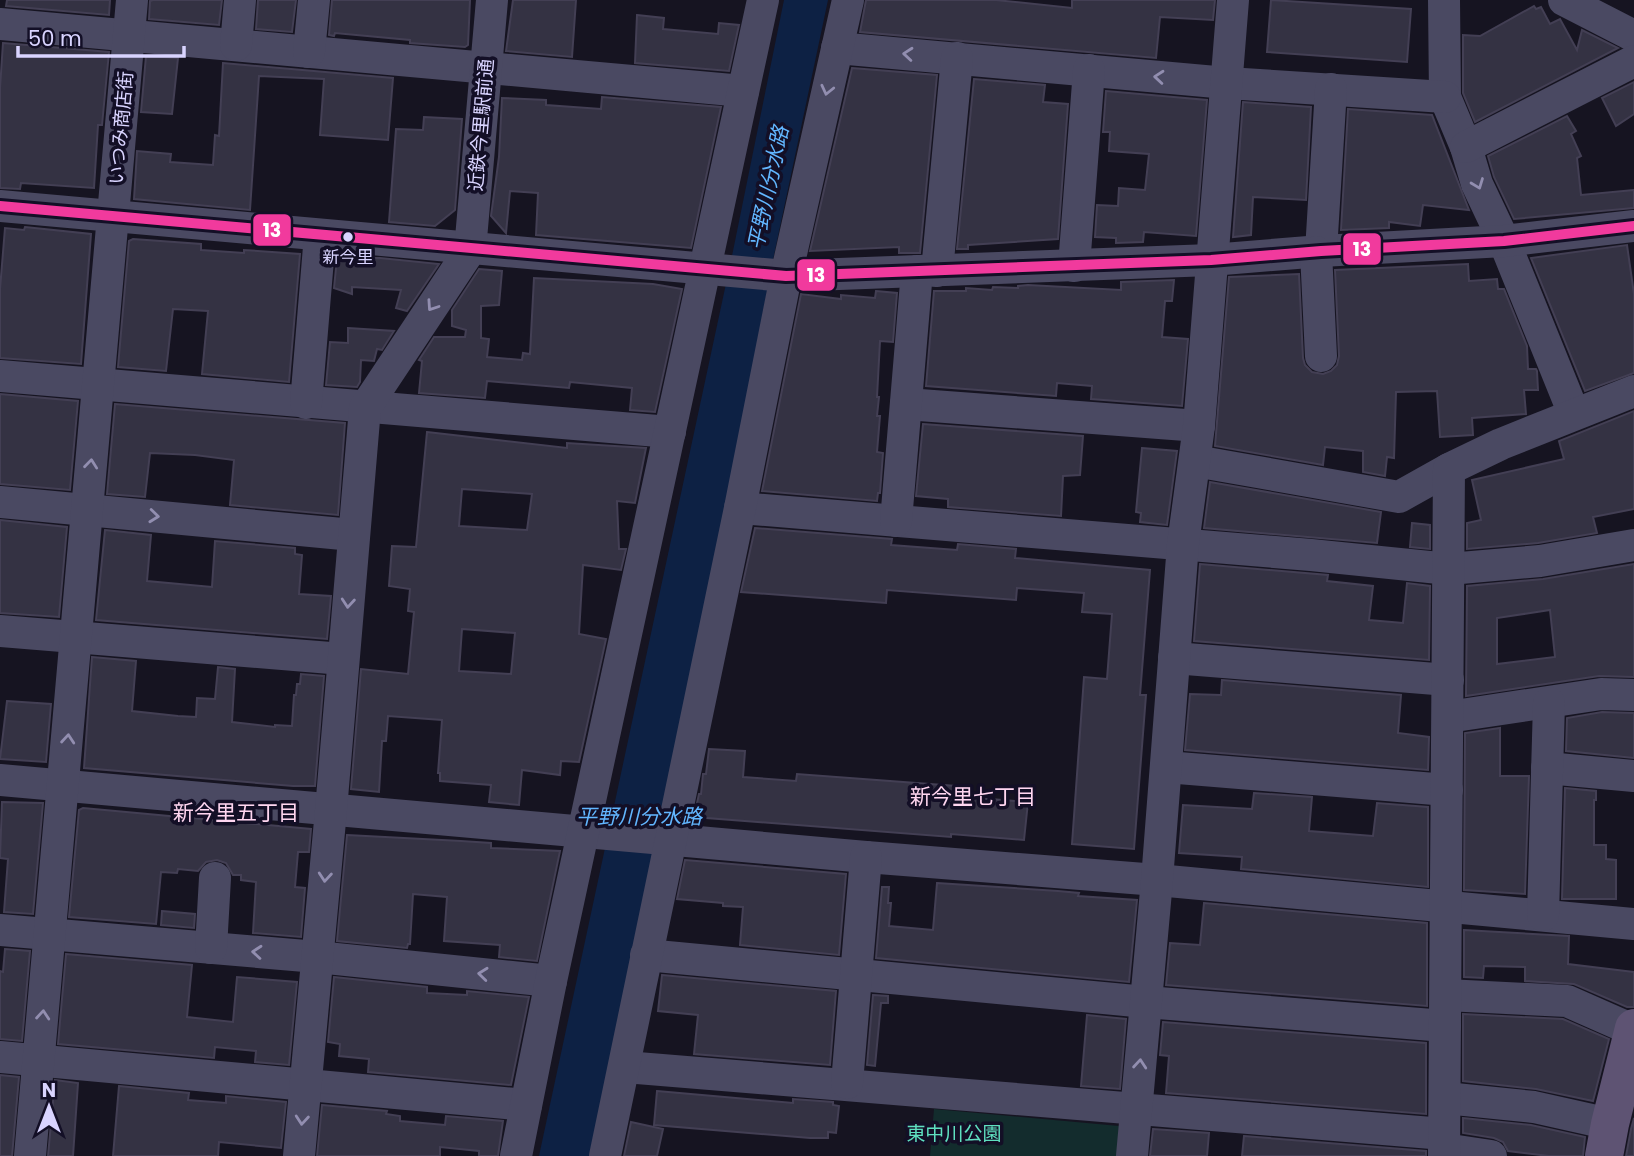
<svg xmlns="http://www.w3.org/2000/svg" width="1634" height="1156" font-family="Poppins,'Noto Sans JP',sans-serif">
  <style>
    .green { fill: #132c2d }
    .water { fill: #0d2144 }
    .building { fill: #343243; stroke: #433f54; stroke-width: 2; fill-rule: evenodd }
    .lines { fill: none; stroke-linecap: round; stroke-linejoin: round }
    .minor { stroke: #4a4962; stroke-width: 32 }
    .major { stroke: #5e5373; stroke-width: 38 }
    .bus-1-casing { stroke: #130f26; stroke-width: 16 }
    .bus-1 { stroke: #f13a9d; stroke-width: 10 }
    .oneway { stroke: #928eb0 }
    .bus-dot { fill: #d9d4ff; stroke: #130f26; stroke-width: 2.5 }
    .labels { text-anchor: middle; dominant-baseline: central; stroke-width: 7; stroke-linejoin: round; paint-order: stroke }
    .bus-label { font-size: 17px; fill: #d9d4ff; stroke: #130f26 }
    .street-label { font-size: 19px; fill: #d9d4ff; stroke: #130f26 }
    .park-label { font-size: 19px; fill: #5fe0c0; stroke: #130f26 }
    .water-label { font-size: 21px; font-style: italic; fill: #62b6ff; stroke: #130f26 }
    .neighbourhood-label { font-size: 21px; fill: #ffd6f0; stroke: #130f26 }
    .line-badge { stroke: #130f26; stroke-width: 2.5 }
    .badge-label { font-size: 19px; text-anchor: middle; font-weight: bold; fill: #fff }
  </style>
  <rect width="100%" height="100%" fill="#161421"/>
  <path class="green" d="M934 1109 1119 1126 1117 1156H930Z"/>
  <path class="water" d="M784 0H828L774 255 666 820 589 1156H539L733 251Z"/>
  <g class="building">
    <path d="M7 0H110L109 15 6 6Z"/>
    <path d="M153 0H222L219 25 149 19 150 1Z"/>
    <path d="M258 0H296L292 32 256 29Z"/>
    <path d="M332 0H470L468 45 465 47 410 43V40L335 33 334 36 329 35Z"/>
    <path d="M513 0H576L572 57 506 51Z"/>
    <path d="M866 0H996L1072 8V0H1215L1213 20 1160 17 1156 58 860 32Z"/>
    <path d="M1271 0 1411 9 1407 62 1267 52Z"/>
    <path d="M1534 6 1536 9 1541 7 1550 24 1560 19 1577 50 1582 30 1618 48 1475 122 1463 93V35L1480 36Z"/>
    <path d="M637 15 664 18 663 29 718 34 719 23 739 25 729 71 635 63Z"/>
    <path d="M3 43 109 52 102 125H98L94 188 21 183 20 189 0 188V88Z"/>
    <path d="M146 56 178 58 172 114 141 112Z"/>
    <path d="M223 63 393 78 388 140 320 135 324 79 259 76 250 210 134 199 137 151 171 154 170 162 213 165 215 135 219 136Z"/>
    <path d="M852 68 937 75 920 253H899V247L810 251Z"/>
    <path d="M974 79 1045 85 1043 102 1068 104 1058 239 968 245V249H957Z"/>
    <path d="M1634 82V114L1616 126 1602 98Z"/>
    <path d="M1106 91 1207 100 1196 236 1144 232 1143 242 1116 243V238L1095 237 1097 205 1118 206 1119 188 1145 190 1149 154 1109 151 1110 132H1103Z"/>
    <path d="M602 97 721 107 691 248 536 235 538 193 510 191 506 233 491 216 499 157 502 98 546 100V105L601 109Z"/>
    <path d="M1243 102 1311 107 1306 200 1253 197 1251 235 1233 237Z"/>
    <path d="M1348 109 1432 115 1469 210 1423 205 1420 226 1389 222V228L1341 230Z"/>
    <path d="M1567 116 1576 131 1571 134 1581 156 1577 158 1581 195 1634 190V208L1514 219 1494 177 1488 156Z"/>
    <path d="M424 117 462 119 455 210 435 226 389 222 396 129 423 130Z"/>
    <path d="M25 227 91 234 81 364 0 358V289L5 228 24 230Z"/>
    <path d="M133 239 201 244V250L244 253V250L300 254 289 382 202 374 208 311 173 309 166 371 118 367 129 241Z"/>
    <path d="M1627 245 1634 294V373L1585 391 1531 258Z"/>
    <path d="M337 258H380L439 264 407 311 396 308 401 290 352 287V294L334 288Z"/>
    <path d="M1468 264 1469 281 1497 279 1498 289H1504L1527 346 1528 369H1536L1537 371 1538 390H1524L1526 414 1472 418 1473 435 1440 437 1437 391 1396 392 1394 458 1387 457 1385 476 1363 472V451L1325 447 1323 465 1215 446 1229 277 1299 274 1303 358 1305 365 1312 372 1323 374 1331 371 1337 365 1339 356 1335 270Z"/>
    <path d="M479 269 502 271 499 305 481 306V338L489 339 487 357 522 360 523 353 530 354 534 278 653 284 682 289 655 412 630 410 632 388 570 382 569 388 487 381 485 398 419 393 422 361 419 360 434 337H465L466 330 452 326V310Z"/>
    <path d="M1174 280 1172 301H1165L1162 337 1188 339 1182 406 1091 399 1092 386 1057 383 1056 396 926 386 934 291H966V288L992 290 993 287 1018 288V286L1028 285 1121 290V282Z"/>
    <path d="M876 291 897 293 893 342 880 341 877 397H879L877 416H880L877 452 883 453 880 493H878L877 501 762 491 801 294 841 299V295L875 298Z"/>
    <path d="M348 328 394 331 382 350 377 349 374 361 361 360 360 382 357 387 326 385 330 342 348 343Z"/>
    <path d="M0 394 78 401 70 490 0 484Z"/>
    <path d="M115 404 345 423 338 515 230 505 234 460 195 455 150 453 145 497 107 494Z"/>
    <path d="M1634 411V509L1593 517 1597 533 1538 543 1467 549V523L1481 520 1472 480 1564 459 1559 441Z"/>
    <path d="M923 424 1083 436 1080 475 1063 476 1061 516 948 507V499L916 496Z"/>
    <path d="M427 432 567 448V443L646 448 635 503 617 501 619 549H626L621 570 583 565 579 634 606 639 579 762 561 761 560 775 522 770 519 805 489 802 491 785 440 781V773H438L442 720 388 716 386 741H382L379 792 351 789 361 669 408 674 414 612 408 611 410 589 389 586 392 546 416 547ZM462 489 532 494 527 530 459 526ZM462 629 515 633 511 674 459 671Z"/>
    <path d="M1142 448 1177 451 1167 525 1140 522 1141 513 1136 512Z"/>
    <path d="M1210 482 1381 512 1377 543 1204 528Z"/>
    <path d="M0 520 67 527 59 617 0 613Z"/>
    <path d="M1412 523 1430 525V549L1410 547Z"/>
    <path d="M755 528 892 539 891 545 957 550 958 544 1016 549 1015 558 1150 570 1140 695H1146L1134 849 1072 844 1084 677 1107 679 1112 614 1082 612 1084 593 1017 588 1016 600 887 590 886 603 741 592Z"/>
    <path d="M105 530 151 535 147 581 212 587 215 541 295 548V554L302 555 299 594 331 596 327 639 96 620Z"/>
    <path d="M1200 564 1328 575 1327 581 1373 586 1369 620 1403 623 1407 583 1430 586 1429 660 1194 641Z"/>
    <path d="M1634 564V677L1599 676 1466 696 1467 586 1543 579ZM1550 610 1555 657 1497 664V618Z"/>
    <path d="M92 657 136 661 132 711 178 716 196 717 197 698 215 699 218 667 235 669 232 722 275 727V725L292 726 294 695H296L297 684H300L301 674 324 676 315 786H293L84 768Z"/>
    <path d="M1222 680 1401 695 1398 733 1429 737 1428 770 1185 750 1190 694 1221 695Z"/>
    <path d="M7 701 51 704 46 762 0 759Z"/>
    <path d="M1602 712 1634 713V758L1566 751 1567 718Z"/>
    <path d="M1500 728V776H1529L1525 894 1464 890 1465 733Z"/>
    <path d="M709 749 745 751 743 777 796 781 797 774 956 786 955 796 1028 802 1024 840 951 834V837L694 817 699 794H701L703 774H706Z"/>
    <path d="M1565 788 1596 791V800H1594V845H1606V859L1616 860V899H1562Z"/>
    <path d="M1254 793 1312 797 1309 831 1373 836 1377 803 1428 807V887L1241 869 1242 857 1179 853 1183 805 1252 809Z"/>
    <path d="M2 802 43 803 33 914 4 912 8 859 0 858Z"/>
    <path d="M83 808 311 829 309 852H298L295 887 305 888 301 937 253 933 256 882 241 880V875H233L226 863 217 860 206 862 198 871 178 869 177 873 161 872 156 924 69 917 79 810Z"/>
    <path d="M347 835 461 841 491 843V848L560 851 537 961 499 957 500 945 444 941 447 897 413 894 410 944H408L407 948 337 941Z"/>
    <path d="M685 860 846 874 839 955 740 945 743 907 723 906V903L677 899Z"/>
    <path d="M937 883 1058 891 1079 893 1078 896 1137 900 1129 982 876 958 882 887H889L888 903H891L889 926 933 930Z"/>
    <path d="M1204 903 1427 923V1006L1166 985 1170 943 1200 945Z"/>
    <path d="M162 911 195 914 194 928 161 925Z"/>
    <path d="M1464 930 1569 936 1568 964 1634 972V1007H1627L1574 984 1525 981V967L1484 966 1483 978 1464 977Z"/>
    <path d="M5 949 30 951 22 1041 0 1039V971L3 972Z"/>
    <path d="M66 954 192 965 187 1017 233 1022 237 977 297 982 289 1065 255 1062 256 1051 215 1047 214 1058 58 1044Z"/>
    <path d="M662 975 836 991 830 1065 694 1054 698 1015 658 1011Z"/>
    <path d="M334 977 427 987V993L467 995V991L529 997 511 1085 368 1072 369 1059 339 1056 340 1044 328 1042Z"/>
    <path d="M873 995 888 996V1003H881L875 1066 867 1065Z"/>
    <path d="M1463 1014 1563 1019 1609 1039 1593 1101 1536 1089 1463 1081Z"/>
    <path d="M1087 1015 1126 1019 1120 1089 1081 1086Z"/>
    <path d="M1163 1022 1426 1043V1114L1166 1093 1169 1056 1160 1055Z"/>
    <path d="M0 1075 19 1077 12 1156H0Z"/>
    <path d="M55 1080 78 1083 73 1156H48Z"/>
    <path d="M119 1086 189 1093 188 1100 226 1103V1096L286 1102 281 1148 219 1142 218 1156H113Z"/>
    <path d="M657 1091 793 1103V1099L833 1102V1105L839 1106 836 1133 828 1132V1138H810L654 1125Z"/>
    <path d="M322 1105 387 1111 386 1114 400 1116V1121L445 1125 446 1116 503 1121 498 1156H479V1151L440 1147V1156H317Z"/>
    <path d="M1463 1118 1531 1125 1585 1137 1583 1156H1549L1508 1151 1503 1142 1494 1138 1463 1133Z"/>
    <path d="M1634 1118V1156H1626L1631 1129Z"/>
    <path d="M631 1122 663 1129 657 1156H624Z"/>
    <path d="M1153 1129 1209 1133 1207 1156H1150Z"/>
    <path d="M1244 1136 1426 1151V1156H1242Z"/>
  </g>
  <g class="lines">
    <g class="minor">
      <path d="M1444 0 1445 97 1466 147 1477 184 1504 241 1574 414"/>
      <path d="M1564 0 1634 36"/>
      <path d="M0 24 743 91"/>
      <path d="M236 45 240 0"/>
      <path d="M837 48 1227 83 1445 97"/>
      <path d="M309 52 314 0"/>
      <path d="M1466 147 1634 61"/>
      <path d="M0 206 786 276 1211 260 1321 251 1504 241 1634 226"/>
      <path d="M1321 251 1331 89"/>
      <path d="M1316 252 1321 356"/>
      <path d="M1074 266 1089 70"/>
      <path d="M937 271 957 58"/>
      <path d="M0 376 670 432"/>
      <path d="M306 403 320 235"/>
      <path d="M906 404 1199 426"/>
      <path d="M1195 461 1399 497 1449 469"/>
      <path d="M0 502 353 535"/>
      <path d="M740 508 1311 555 1449 569 1540 561 1634 545"/>
      <path d="M896 521 917 271"/>
      <path d="M0 631 343 659"/>
      <path d="M1174 658 1448 680"/>
      <path d="M1448 717 1601 694 1634 695"/>
      <path d="M1166 767 1447 790"/>
      <path d="M1547 768 1634 776"/>
      <path d="M0 780 866 857 1157 880 1634 924"/>
      <path d="M1543 915 1549 703"/>
      <path d="M0 930 317 957 551 981"/>
      <path d="M211 948 215 878"/>
      <path d="M646 955 1146 1002 1445 1026"/>
      <path d="M1446 995 1567 1001 1633 1030"/>
      <path d="M0 1057 526 1105"/>
      <path d="M625 1067 1444 1134"/>
      <path d="M847 1083 866 857"/>
      <path d="M1445 1098 1534 1107 1610 1124"/>
      <path d="M1444 1149 1491 1156"/>
      <path d="M30 1156 132 0"/>
      <path d="M299 1156 331 810 365 408 470 250 492 0"/>
      <path d="M516 1156 551 981 763 0"/>
      <path d="M605 1156 740 508 786 276 848 0"/>
      <path d="M1132 1156 1157 880 1183 544 1199 426 1233 0"/>
      <path d="M1444 1156 1449 469 1501 444 1634 391"/>
    </g>
    <path class="major" d="M1604 1156 1610 1124 1634 1028"/>
    <defs>
      <path id="bus-1" d="M0 206 786 276 1211 260 1321 251 1504 241 1634 226"/>
    </defs>
    <use href="#bus-1" class="bus-1-casing"/>
    <use href="#bus-1" class="bus-1"/>
  </g>
  <defs><path id="oneway-chevron" d="M-2-3.5L2.5 0L-2 3.5" fill="none" stroke-width="1.6" stroke-linecap="round" stroke-linejoin="round" transform="scale(1.75)"/></defs>
  <g class="oneway">
    <use href="#oneway-chevron" transform="translate(908 54) rotate(-175)"/>
    <use href="#oneway-chevron" transform="translate(1159 77) rotate(-175)"/>
    <use href="#oneway-chevron" transform="translate(827 90) rotate(103)"/>
    <use href="#oneway-chevron" transform="translate(1478 184) rotate(69)"/>
    <use href="#oneway-chevron" transform="translate(432 306) rotate(124)"/>
    <use href="#oneway-chevron" transform="translate(91 464) rotate(-84)"/>
    <use href="#oneway-chevron" transform="translate(154 516) rotate(6)"/>
    <use href="#oneway-chevron" transform="translate(348 603) rotate(95)"/>
    <use href="#oneway-chevron" transform="translate(68 739) rotate(-85)"/>
    <use href="#oneway-chevron" transform="translate(325 877) rotate(95)"/>
    <use href="#oneway-chevron" transform="translate(257 952) rotate(-175)"/>
    <use href="#oneway-chevron" transform="translate(483 974) rotate(-174)"/>
    <use href="#oneway-chevron" transform="translate(43 1015) rotate(-85)"/>
    <use href="#oneway-chevron" transform="translate(1140 1064) rotate(-85)"/>
    <use href="#oneway-chevron" transform="translate(302 1120) rotate(95)"/>
  </g>
  <circle class="bus-dot" cx="348" cy="237" r="6"/>
  <g class="labels">
    <g class="bus-label">
      <text x="348" y="257">新今里</text>
    </g>
    <g class="street-label">
      <text transform="translate(481 125) rotate(-85)">近鉄今里駅前通</text>
      <text transform="translate(121 128) rotate(-85)">いつみ商店街</text>
    </g>
    <g class="park-label">
      <text x="954" y="1133">東中川公園</text>
    </g>
    <g class="water-label">
      <text transform="translate(768 188) rotate(-78)">平野川分水路</text>
      <text x="639" y="816">平野川分水路</text>
    </g>
    <g class="neighbourhood-label">
      <text x="973" y="796">新今里七丁目</text>
      <text x="236" y="812">新今里五丁目</text>
    </g>
  </g>
  <g class="line-badge">
    <rect x="252" y="213" width="40" height="34" rx="7" fill="#f13a9d"/>
    <rect x="1342" y="232" width="40" height="34" rx="7" fill="#f13a9d"/>
    <rect x="796" y="258" width="40" height="34" rx="7" fill="#f13a9d"/>
  </g>
  <g class="badge-label">
    <text x="272" y="237">13</text>
    <text x="1362" y="256">13</text>
    <text x="816" y="282">13</text>
  </g>
  <g transform="translate(49 1107)" stroke="#130f26" stroke-width="5" paint-order="stroke">
  <path d="M0-5L12 26L0 18L-12 26Z" fill="#d9d4ff"/>
  <text y="-10" font-size="19" font-weight="bold" text-anchor="middle" fill="#d9d4ff">N</text>
  </g>
  <path d="M18 46v10h166v-10" fill="none" stroke="#d9d4ff" stroke-width="3.5"/>
  <text x="28" y="46" font-size="21" fill="#d9d4ff" stroke="#130f26" stroke-width="5" paint-order="stroke">50 m</text>
</svg>
